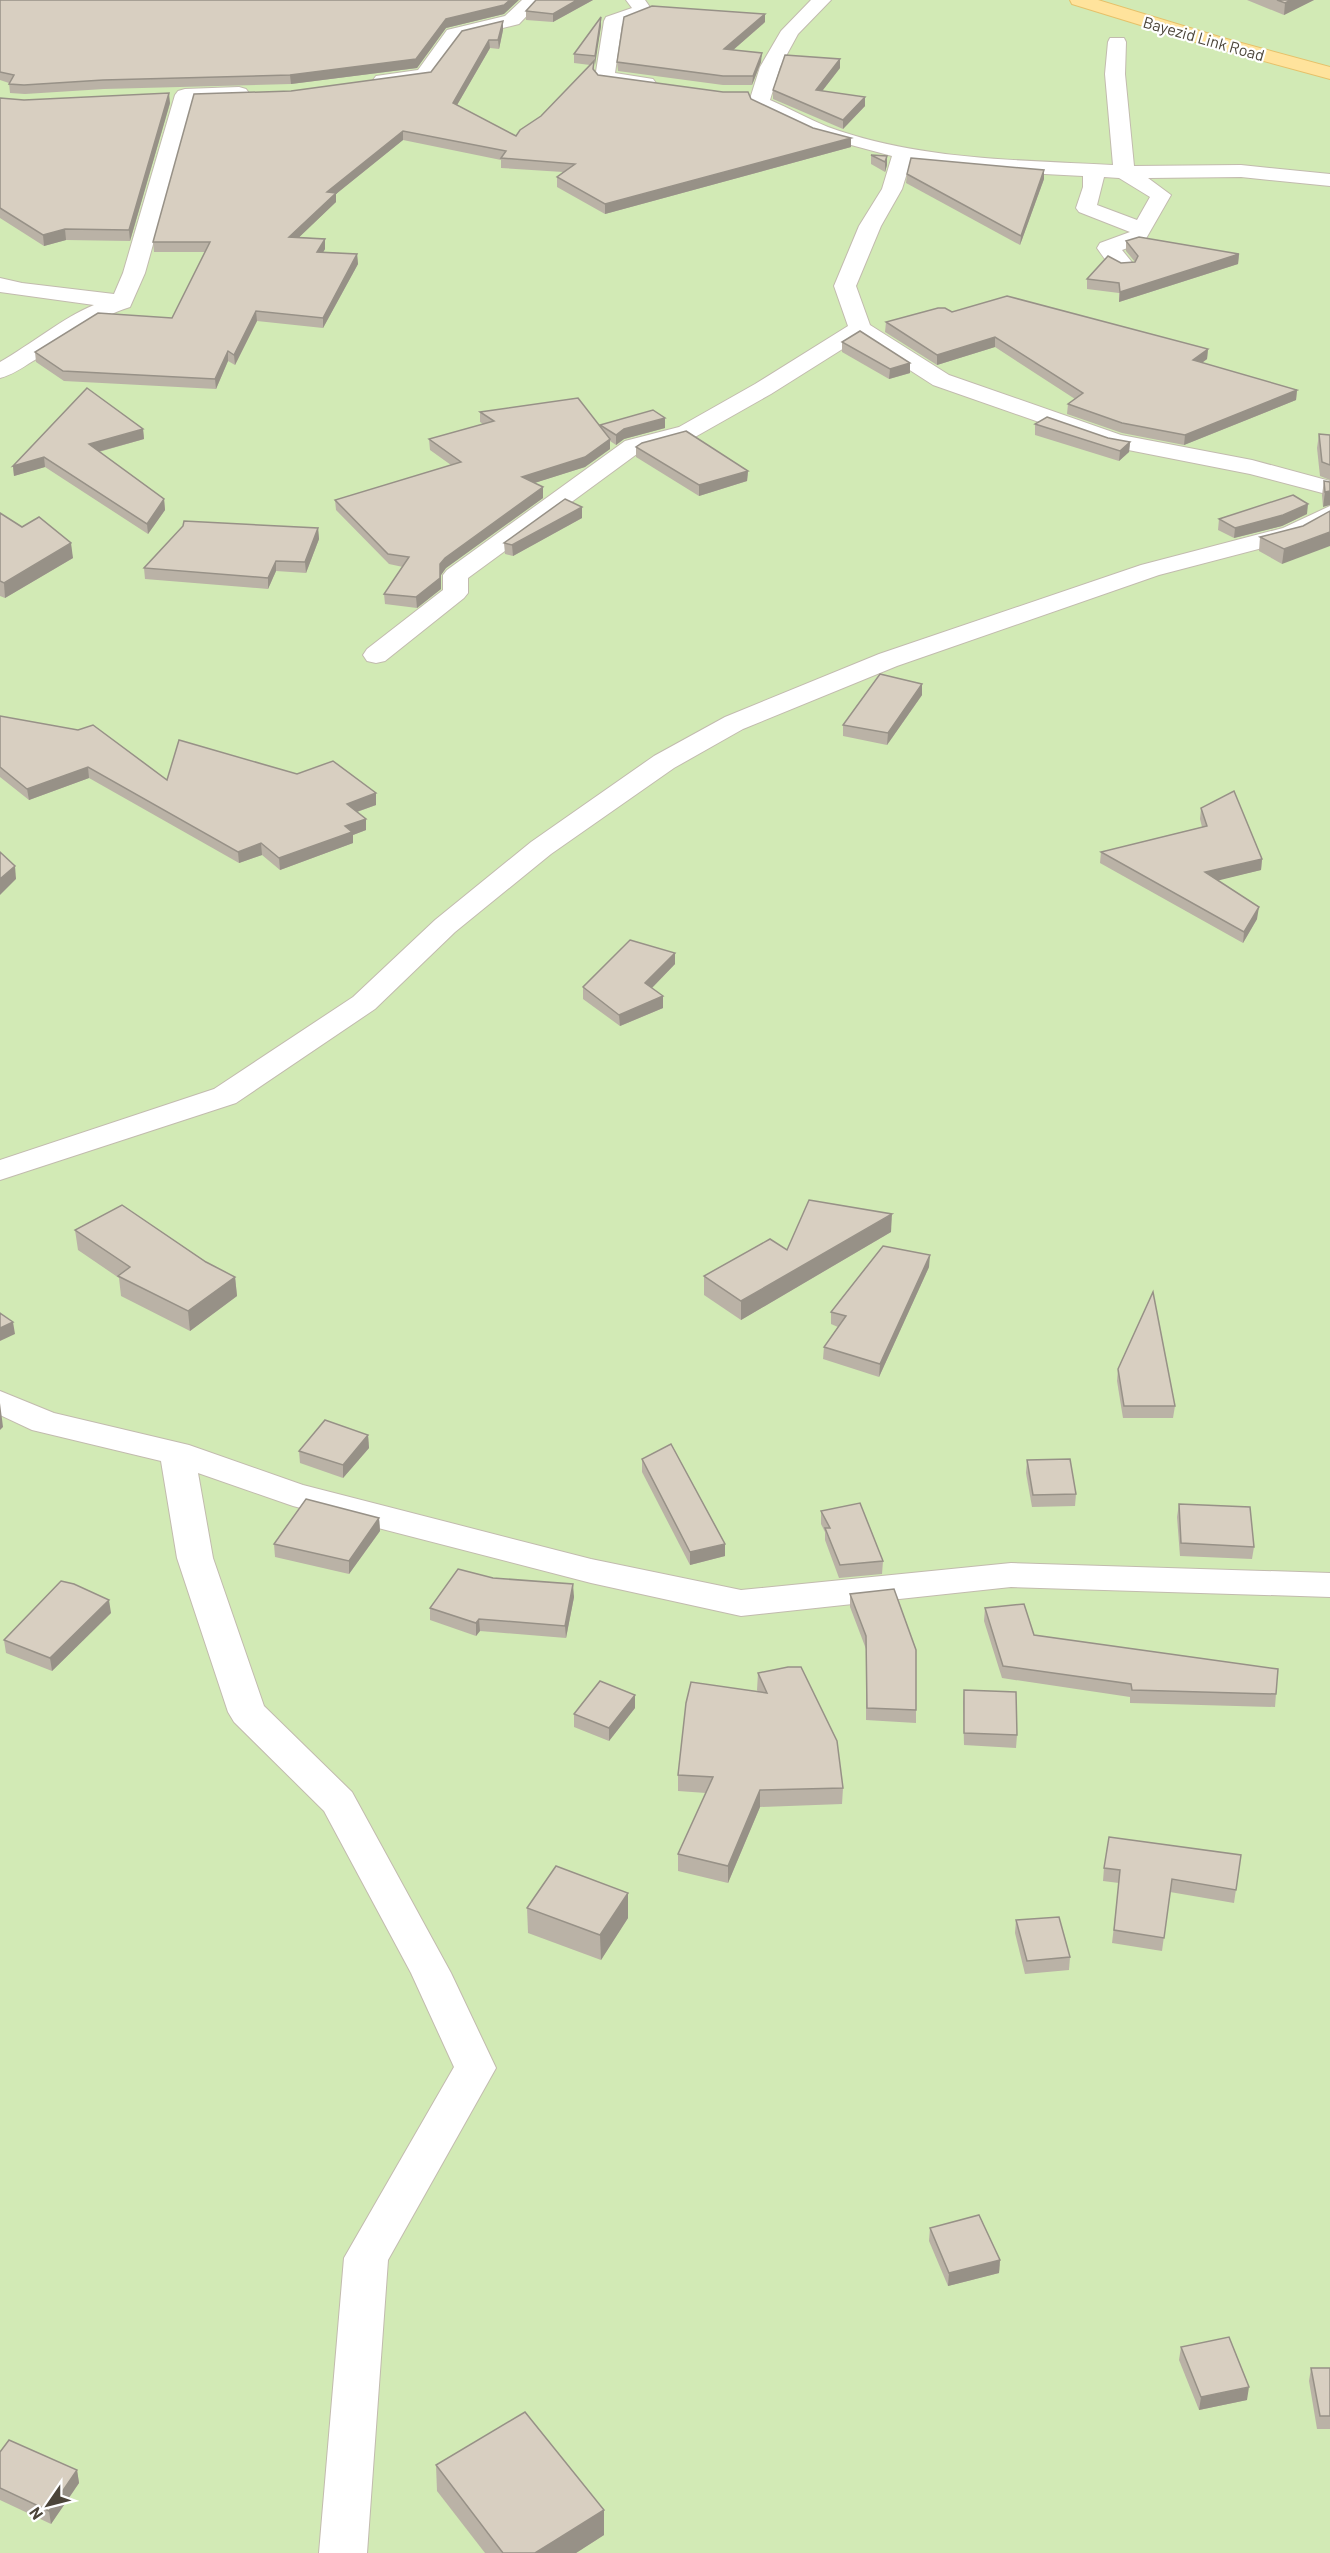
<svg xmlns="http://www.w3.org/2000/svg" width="1330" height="2553" font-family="Barlow,sans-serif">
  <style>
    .green { fill: #d2eab5 }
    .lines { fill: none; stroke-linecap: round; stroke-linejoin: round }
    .minor-casing { stroke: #c2bbae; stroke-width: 2 }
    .major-casing { stroke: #e6c16a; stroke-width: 2 }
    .minor { fill: #fff; fill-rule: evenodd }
    .major { fill: #ffe39c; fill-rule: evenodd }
    .wall { fill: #bab2a6 }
    .shaded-wall { fill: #979187 }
    .building { fill: #d8cfc1; stroke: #979187; stroke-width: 1.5 }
    .labels { text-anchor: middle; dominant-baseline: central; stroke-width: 4.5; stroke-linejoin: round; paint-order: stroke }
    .far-street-label { font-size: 16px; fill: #4b4439; stroke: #fff }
  </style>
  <rect width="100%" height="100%" fill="#f6f3ec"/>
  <rect class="green" x="0" y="0" width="1330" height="2553"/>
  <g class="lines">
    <defs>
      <g id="minor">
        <path d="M522 0H542L519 24 461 38 431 79 383 86 376 84 373 80 376 76 418 70 447 30 505 16Z"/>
        <path d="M626 0H645L652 10 650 14 622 24 615 73 653 79 656 83 653 87C637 91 614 86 598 82L595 78 604 21 606 17 632 8Z"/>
        <path d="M811 0H831L798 34 780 67 770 100C789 108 808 119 828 127 918 160 1018 160 1113 165L1105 74 1108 42 1110 38H1124L1126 42 1125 74 1134 166 1241 165 1330 174V186L1241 177 1148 178 1171 195 1144 242 1122 250 1135 266 1132 271C1115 275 1106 261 1097 248L1100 243 1130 232 1079 212 1076 208 1083 187V176L987 171 911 160 902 189 881 226 856 286 870 325 949 375 1121 435 1252 460 1330 481V495L1250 474 1108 446 933 385 860 338 771 394 695 437 641 451 468 578V593L464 598 385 661 376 663 367 661 363 655 367 649 443 590V575L447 570 625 441 679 427 755 384 848 326 834 286 859 226 882 189 892 156 814 135 752 106 749 102 760 67 781 31ZM1104 177 1119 178 1150 197 1137 220 1097 205Z"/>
        <path d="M239 87 246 89 249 93 246 97 193 101 145 273 130 307C94 318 66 343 33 361 22 368 12 375 0 378V362C30 345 64 317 94 305L0 292V278L22 283 114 294 123 273 175 95 178 91 185 89Z"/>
        <path d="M1330 506V523L1301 538 1159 575 897 666 743 729 674 768 551 854 455 932 375 1009 236 1103 0 1180V1160L214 1089 353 997 435 920 531 842 654 756 725 717 879 654 1141 565 1283 528Z"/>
        <path d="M0 1391 54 1413 189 1445 303 1485 591 1559 741 1590 1011 1563 1330 1573V1597L1011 1587 741 1616 591 1583 293 1506 198 1473 213 1558 264 1706 352 1792 451 1973 496 2068 388 2260 367 2553H319L344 2258 454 2067 411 1973 324 1811 234 1722 228 1712 177 1558 161 1461 32 1430 0 1415Z"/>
      </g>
      <path id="major" d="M1070 0H1098L1223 38 1330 67V79L1209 46 1072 4Z"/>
    </defs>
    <use href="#minor" class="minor-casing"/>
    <use href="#major" class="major-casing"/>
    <use href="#minor" class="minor"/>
    <use href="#major" class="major"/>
  </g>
  <g class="wall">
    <path d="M0 0 504 14 446 28 417 68 291 84 104 89 25 94 10 93 9 83 0 80Z"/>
    <path d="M536 0H593L553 22 526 20V11Z"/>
    <path d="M1247 0H1314L1284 15Z"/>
    <path d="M601 17V26L594 65V70L598 75 751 99 851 147 605 214 557 187V177L563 172 501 168V160L403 140 336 194V202L299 237 325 239V249L323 252 357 254 358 264 323 328 257 321 235 365 228 361 216 389 64 381 36 362 35 352 172 318 205 252H154L153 242 291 91 431 72 503 30 499 49 490 48 457 105 516 136 541 116 590 65 574 63V54Z"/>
    <path d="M765 22 733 50 761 62 752 85H723L618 71 617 62Z"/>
    <path d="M840 68 822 91 865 106 843 129 773 99V90Z"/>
    <path d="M0 98 24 100 170 103 130 241 66 240 44 246 0 218Z"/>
    <path d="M871 155 887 156V165L885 172 871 164Z"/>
    <path d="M1044 170V179L1020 245 906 183 907 174Z"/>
    <path d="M1126 241 1239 254 1238 264 1119 302V293L1087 289V279L1121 263 1135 262 1126 251Z"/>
    <path d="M952 312 1208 349 1207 359 1202 363 1297 390 1296 400 1184 445 1122 433 1067 414 1068 404 1075 399 995 347 937 365 885 332 886 322Z"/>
    <path d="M842 342 910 363V373L889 379 842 352Z"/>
    <path d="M480 412 600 426V425L665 428 624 439 616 445 610 441V449L585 467 534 483 543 487V498L446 568 441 575V589L417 608 385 604 384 594 403 567 389 564 336 510 335 500 451 465 430 450 429 439 483 424 480 422Z"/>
    <path d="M1035 424 1130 442 1129 452 1119 461 1035 435Z"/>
    <path d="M143 429 144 439 99 452 164 499 165 510 148 534 45 467 14 476 13 466Z"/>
    <path d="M1319 434 1330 435V480L1320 476 1317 448Z"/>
    <path d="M636 447 748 471 747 481 699 496 636 457Z"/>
    <path d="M1324 481 1330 482 1323 507 1322 495Z"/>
    <path d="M582 507V518L513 556 505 554 504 543Z"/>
    <path d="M0 513 22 527 73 558 5 598 0 596Z"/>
    <path d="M1307 514 1282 526 1234 538 1218 530 1219 519Z"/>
    <path d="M1303 526 1282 564 1259 551 1260 537Z"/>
    <path d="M318 528 319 539 306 573 276 571 268 589 145 579 144 568Z"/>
    <path d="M922 684V695L887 745 843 736V725Z"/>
    <path d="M0 716 167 780 297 774 376 793V805L357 812 366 830 353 835V843L280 870 262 855 239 863 89 778 29 800 0 777Z"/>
    <path d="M1201 808 1262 859 1261 870 1217 880 1257 919 1243 943 1100 863 1101 852 1202 827 1200 819Z"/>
    <path d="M675 953V964L652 988 663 1008 620 1026 583 999V987Z"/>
    <path d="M75 1230 206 1262 235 1277 237 1296 190 1331 121 1296 119 1278 78 1250Z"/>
    <path d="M891 1232 741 1320 704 1295V1276L787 1250Z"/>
    <path d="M929 1267 879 1377 823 1359 824 1347 838 1327 831 1324V1312Z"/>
    <path d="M1118 1369 1175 1406 1173 1418H1123L1117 1381Z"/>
    <path d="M368 1435 369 1448 343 1478 300 1463 299 1451Z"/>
    <path d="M642 1459 725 1556 690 1565 642 1472Z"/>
    <path d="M1027 1460 1076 1494 1075 1506 1032 1507 1026 1473Z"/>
    <path d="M1179 1504 1254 1547 1252 1559 1180 1556 1177 1517Z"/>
    <path d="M821 1511 883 1561 882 1574 839 1578 825 1540V1532L821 1524Z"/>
    <path d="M379 1518 380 1531 349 1574 275 1557 274 1544Z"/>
    <path d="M850 1594 916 1710V1723L866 1720V1649L850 1607Z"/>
    <path d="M574 1597 566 1638 480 1631 476 1636 430 1620V1608Z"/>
    <path d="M985 1608 1034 1635 1276 1694 1275 1707 1130 1703V1697L1002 1678 984 1621Z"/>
    <path d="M111 1613 52 1671 6 1653 4 1640Z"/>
    <path d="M758 1673 843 1788 842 1804 760 1807 728 1883 678 1871V1854L706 1793 678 1791V1775L758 1692 757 1690Z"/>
    <path d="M964 1690 1017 1735 1016 1748 964 1745 963 1703Z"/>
    <path d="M635 1708 609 1741 574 1727V1714Z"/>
    <path d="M1241 1855 1234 1903 1170 1892 1162 1951 1112 1943 1119 1883 1103 1881 1104 1868Z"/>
    <path d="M527 1908 628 1918 601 1960 528 1933Z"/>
    <path d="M1016 1920 1070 1957 1069 1970 1025 1974 1015 1933Z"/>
    <path d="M930 2228 1000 2260 999 2273 948 2286 929 2241Z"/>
    <path d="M1181 2347 1247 2400 1199 2410 1179 2360Z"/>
    <path d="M1311 2368H1330V2429H1317L1309 2381Z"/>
    <path d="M0 2452 77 2470 79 2483 51 2524 0 2500Z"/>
    <path d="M436 2465 604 2535 576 2553H485L437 2491Z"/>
  </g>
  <g class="shaded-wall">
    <path d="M510 0H519L504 14 446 28 417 68 291 84 290 75 446 19Z"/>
    <path d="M577 0H593L553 22V14Z"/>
    <path d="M1291 0H1314L1284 15 1285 3Z"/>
    <path d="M765 14V22L724 58V49Z"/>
    <path d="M601 17V26L595 65V56Z"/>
    <path d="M503 21V30L499 49 498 40Z"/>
    <path d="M489 40 490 48 453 112V103Z"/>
    <path d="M762 53 761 62 752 85 753 76Z"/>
    <path d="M840 59V68L816 99V90Z"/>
    <path d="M169 93 170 103 130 241 129 230Z"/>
    <path d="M865 97V106L843 129V120Z"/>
    <path d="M403 131V140L336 194V202L290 246 289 237 327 192Z"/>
    <path d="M851 138V147L605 214V204Z"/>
    <path d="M887 156V165L885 172V162Z"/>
    <path d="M1044 170V179L1020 245 1021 236Z"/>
    <path d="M65 229 66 240 44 246 43 235Z"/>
    <path d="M325 239V249L318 261 317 252Z"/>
    <path d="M357 254 358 264 323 328V318Z"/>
    <path d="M1239 254 1238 264 1119 302 1120 292Z"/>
    <path d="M256 311 257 321 235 365 234 355Z"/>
    <path d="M995 337V347L937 365V355Z"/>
    <path d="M1208 349 1207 359 1192 370 1193 360Z"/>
    <path d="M228 351V361L216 389 215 379Z"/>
    <path d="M910 363V373L889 379 890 369Z"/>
    <path d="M1297 390 1296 400 1184 445 1185 435Z"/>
    <path d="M665 418V428L624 439 616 445V435L624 429Z"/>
    <path d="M143 429 144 439 90 454 89 444Z"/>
    <path d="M610 439V449L585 467 522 487V477Z"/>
    <path d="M1130 442 1129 452 1119 461 1120 451Z"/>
    <path d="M44 457 45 467 14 476 13 466Z"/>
    <path d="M748 471 747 481 699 496V485Z"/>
    <path d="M543 487V498L446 568 441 575V589L417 608 416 597 445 558Z"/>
    <path d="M1330 491V505L1323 507 1325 492Z"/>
    <path d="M164 499 165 510 148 534 147 524Z"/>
    <path d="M1308 504 1307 514 1282 526 1234 538 1235 528Z"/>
    <path d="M582 507V518L513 556 512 545Z"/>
    <path d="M318 528 319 539 306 573 305 562Z"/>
    <path d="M1330 532V546L1282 564 1284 549Z"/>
    <path d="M71 543 73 558 5 598 4 583Z"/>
    <path d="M276 561V571L268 589V578Z"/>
    <path d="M922 684V695L887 745 888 733Z"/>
    <path d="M88 767 89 778 29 800 27 789Z"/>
    <path d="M376 793V805L348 815 347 804Z"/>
    <path d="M366 819V830L353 835V843L280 870 279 858 345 826Z"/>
    <path d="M261 843 262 855 239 863 238 852Z"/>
    <path d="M1262 859 1261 870 1204 884 1205 872Z"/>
    <path d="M15 866 16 879 0 895V879Z"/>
    <path d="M1259 907 1257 919 1243 943 1244 932Z"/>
    <path d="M675 953V964L645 995V983Z"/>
    <path d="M663 996V1008L620 1026 619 1015Z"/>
    <path d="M892 1214 891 1232 741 1320V1301Z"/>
    <path d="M930 1255 929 1267 879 1377 880 1364Z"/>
    <path d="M235 1277 237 1296 190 1331 188 1311Z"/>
    <path d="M13 1322 15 1334 0 1341V1328Z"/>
    <path d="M0 1403 3 1427 0 1430Z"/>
    <path d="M368 1435 369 1448 343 1478V1465Z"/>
    <path d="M379 1518 380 1531 349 1574V1561Z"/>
    <path d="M725 1544V1556L690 1565V1552Z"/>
    <path d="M573 1584 574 1597 566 1638 565 1626Z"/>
    <path d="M109 1600 111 1613 52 1671 50 1658Z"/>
    <path d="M479 1619 480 1631 476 1636V1623Z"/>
    <path d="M635 1695V1708L609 1741V1728Z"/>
    <path d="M760 1790V1807L728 1883V1866Z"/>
    <path d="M628 1893V1918L601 1960 600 1935Z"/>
    <path d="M1000 2260 999 2273 948 2286 949 2273Z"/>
    <path d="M1249 2387 1247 2400 1199 2410 1201 2397Z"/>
    <path d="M77 2470 79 2483 51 2524 49 2511Z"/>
    <path d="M604 2510V2535L576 2553H535Z"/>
  </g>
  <g class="building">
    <path d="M0 0H510L504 5 446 19 416 59 290 75 103 80 24 85 9 84 14 75 0 72Z"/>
    <path d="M536 0H577L553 14 526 11Z"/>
    <path d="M1277 0H1291L1285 3Z"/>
    <path d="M652 6 765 14 724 49 762 53 753 76H723L617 62 624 17Z"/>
    <path d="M601 17 595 56 574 54Z"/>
    <path d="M503 21 498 40H489L453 103 516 136 520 130 541 116 594 61 593 69 598 75 723 92H748L751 99 813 128 851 138 605 204 557 177 575 164 501 158 506 151 403 131 327 192 336 193 289 237 325 239 317 252 357 254 323 318 256 311 234 355 228 351 215 379 63 371 35 352 98 313 172 318 210 242H153L194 94 291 91 431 72 462 31Z"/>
    <path d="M785 55 840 59 816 90 865 97 843 120 773 90Z"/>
    <path d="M169 93 129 230 65 229 43 235 0 208V98L24 100Z"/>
    <path d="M871 155 887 156 885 162Z"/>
    <path d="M911 158 1044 170 1021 236 907 174Z"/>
    <path d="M1139 237 1239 254 1120 292 1119 283 1087 279 1108 256 1121 263 1135 262 1138 256 1126 241Z"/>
    <path d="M1007 296 1208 349 1193 360 1297 390 1185 435 1122 423 1068 404 1083 393 995 337 937 355 886 322 938 308H945L952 312Z"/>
    <path d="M860 331 910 363 890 369 842 342Z"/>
    <path d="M87 388 143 429 89 444 164 499 147 524 44 457 13 466Z"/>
    <path d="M578 398 610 439 585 457 522 477 543 487 445 558 440 564V578L416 597 384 594 409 557 388 554 335 500 461 462 429 439 494 421 480 412Z"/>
    <path d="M653 410 665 418 624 429 616 435 600 425Z"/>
    <path d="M1047 417 1108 438 1130 442 1120 451 1035 424Z"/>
    <path d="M686 431 748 471 699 485 636 447 642 443Z"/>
    <path d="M1319 434 1330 435V465L1322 462Z"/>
    <path d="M1324 481 1330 482V491L1325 492Z"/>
    <path d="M1293 495 1308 504 1283 515 1235 528 1219 519Z"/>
    <path d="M565 499 582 507 512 545 504 543Z"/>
    <path d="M1330 511V532L1284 549 1260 537 1303 526Z"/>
    <path d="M0 513 22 527 39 517 71 543 4 583 0 581Z"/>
    <path d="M184 521 318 528 305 562 276 561 268 578 144 568 183 526Z"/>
    <path d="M880 674 922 684 888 733 843 725Z"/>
    <path d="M0 716 78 730 93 725 167 780 179 740 297 774 333 761 376 793 347 804 366 819 345 826 352 832 279 858 261 843 238 852 88 767 27 789 0 767Z"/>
    <path d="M1234 791 1262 859 1205 872 1259 907 1244 932 1101 852 1207 826 1201 808Z"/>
    <path d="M0 852 15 866 0 879Z"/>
    <path d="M630 940 675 953 645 983 663 996 619 1015 583 987Z"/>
    <path d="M809 1200 892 1214 741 1301 704 1276 770 1239 787 1250Z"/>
    <path d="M122 1205 206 1262 235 1277 188 1311 118 1276 130 1267 75 1230Z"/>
    <path d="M883 1246 930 1255 880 1364 824 1347 846 1316 831 1312Z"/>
    <path d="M1153 1292 1175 1406H1124L1118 1369Z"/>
    <path d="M0 1313 13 1322 0 1328Z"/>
    <path d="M325 1420 368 1435 343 1465 299 1451Z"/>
    <path d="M671 1444 725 1544 690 1552 642 1459Z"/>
    <path d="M1070 1459 1076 1494 1033 1495 1027 1460Z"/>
    <path d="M306 1499 379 1518 349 1561 274 1544Z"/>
    <path d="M860 1503 883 1561 840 1565 825 1528H830L821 1511Z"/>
    <path d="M1179 1504 1250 1507 1254 1547 1181 1543Z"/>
    <path d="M458 1569 493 1578 573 1584 565 1626 479 1619 476 1623 430 1608Z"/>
    <path d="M61 1581 74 1584 109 1600 50 1658 4 1640Z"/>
    <path d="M894 1589 916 1650V1710L867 1708 866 1636 850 1594Z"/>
    <path d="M1024 1604 1034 1635 1278 1669 1276 1694 1132 1690 1131 1684 1003 1666 985 1608Z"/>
    <path d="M788 1667H801L837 1741 843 1788 760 1790 728 1866 678 1854 713 1777 678 1775 686 1703 691 1682 767 1693 758 1673Z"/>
    <path d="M600 1681 635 1695 609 1728 574 1714Z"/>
    <path d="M964 1690 1016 1692 1017 1735 964 1733Z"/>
    <path d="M1109 1837 1241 1855 1236 1890 1172 1879 1164 1938 1114 1930 1120 1870 1104 1868Z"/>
    <path d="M556 1866 628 1893 600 1935 527 1908Z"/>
    <path d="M1059 1917 1070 1957 1027 1961 1016 1920Z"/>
    <path d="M979 2215 1000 2260 949 2273 930 2228Z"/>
    <path d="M1229 2337 1249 2387 1201 2397 1181 2347Z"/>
    <path d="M1311 2368H1330V2416H1320Z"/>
    <path d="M525 2412 604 2510 535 2553H503L436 2465Z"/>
    <path d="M9 2440 77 2470 49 2511 0 2488V2452Z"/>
  </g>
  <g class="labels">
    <g class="far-street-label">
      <text transform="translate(1204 38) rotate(16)">Bayezid Link Road</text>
    </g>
  </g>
  <g transform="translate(48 2505) rotate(235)" stroke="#ffffff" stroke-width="4.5" paint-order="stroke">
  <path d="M0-4.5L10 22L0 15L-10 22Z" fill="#4b4439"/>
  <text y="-9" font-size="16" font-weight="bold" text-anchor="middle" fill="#4b4439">N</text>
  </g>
</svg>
